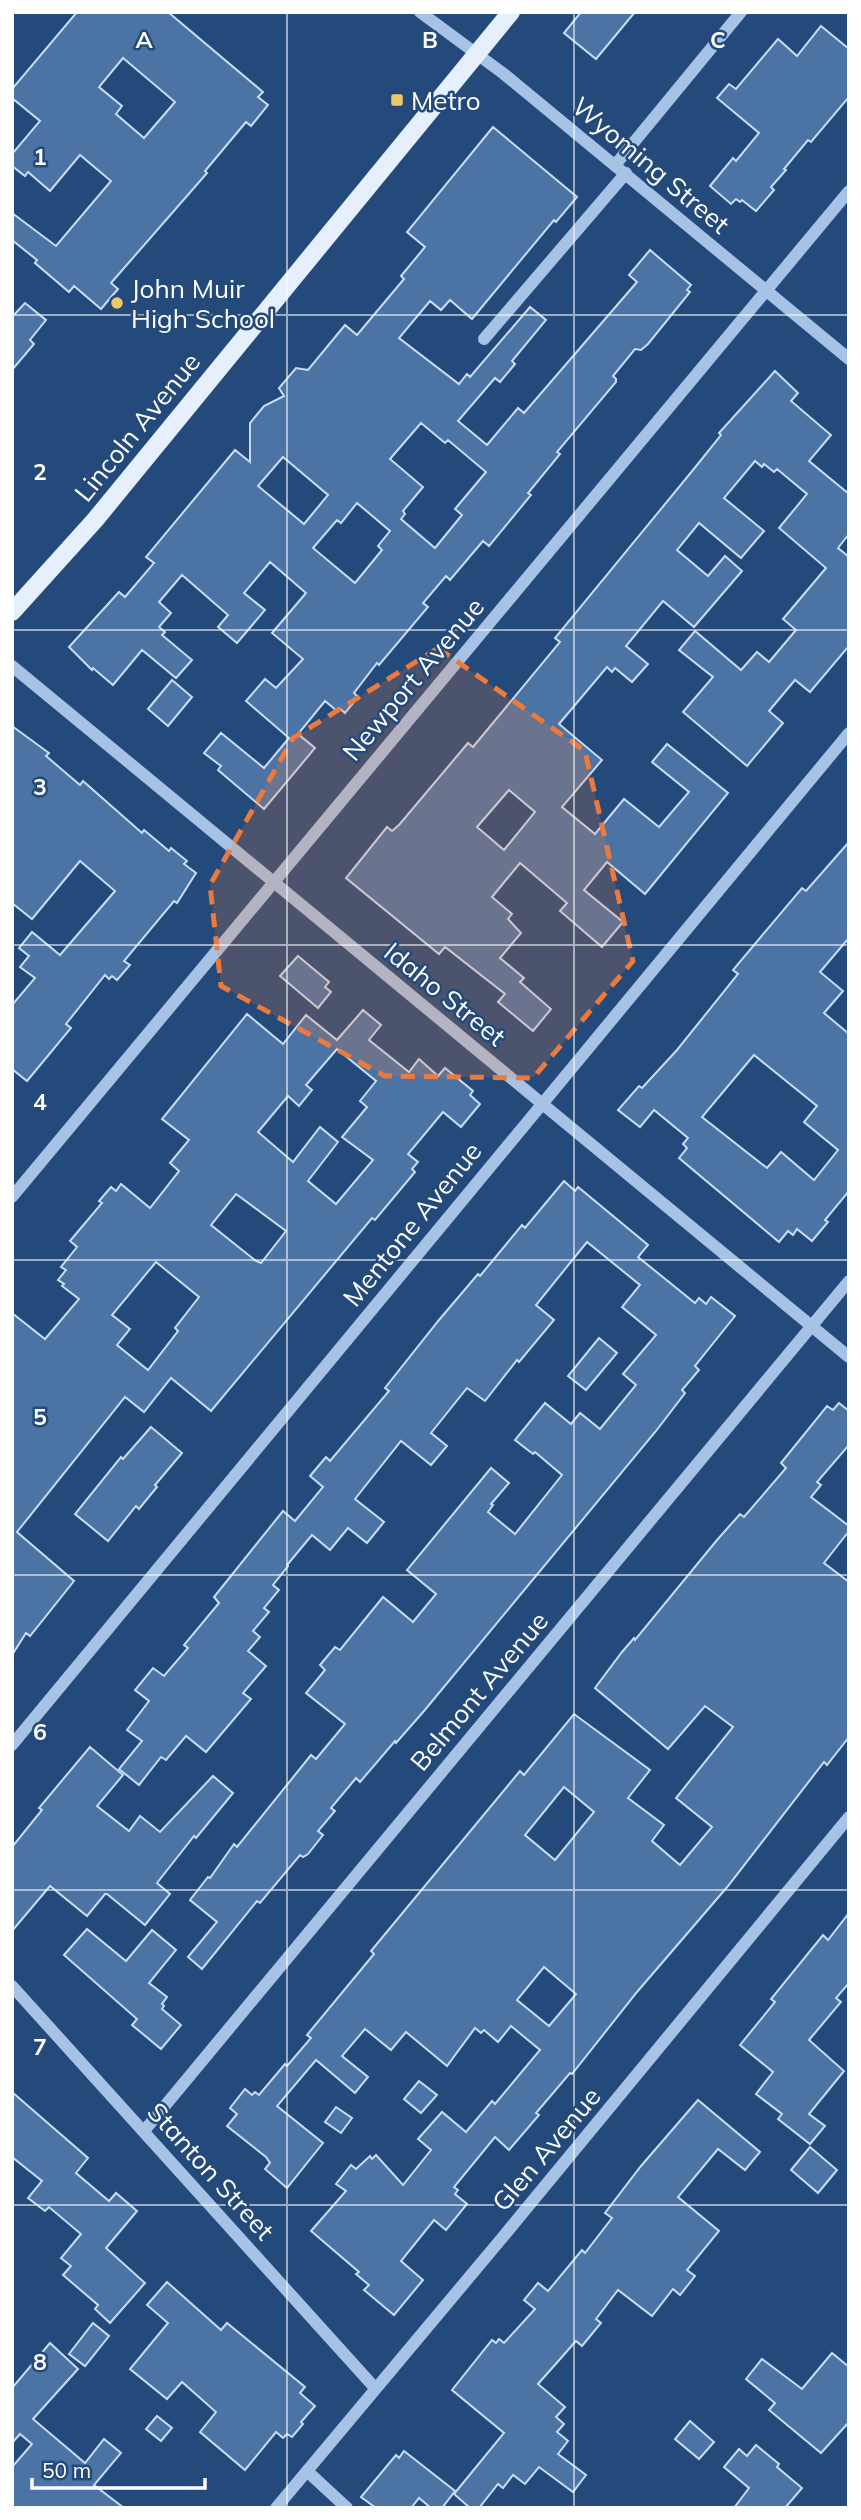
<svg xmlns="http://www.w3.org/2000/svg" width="861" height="2520" font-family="Mulish,sans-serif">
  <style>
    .building { fill: #4b73a3; stroke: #c9dcf4; stroke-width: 2; fill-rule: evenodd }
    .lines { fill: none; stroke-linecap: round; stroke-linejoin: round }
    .minor { stroke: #a6c2e5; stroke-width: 12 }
    .major { stroke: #e6effc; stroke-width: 18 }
    .marked { fill: #ed7a3d; fill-opacity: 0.2; stroke: #ed7a3d; stroke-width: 5; stroke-dasharray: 14 9; stroke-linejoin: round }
    .grid { fill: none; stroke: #fff; stroke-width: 2; stroke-opacity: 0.55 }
    .poi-dot { fill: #efc869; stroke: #234a7a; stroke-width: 2.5 }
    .labels { text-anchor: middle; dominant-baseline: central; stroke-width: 5; stroke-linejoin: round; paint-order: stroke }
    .poi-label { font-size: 26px; fill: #fff; stroke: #234a7a; text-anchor: start }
    .street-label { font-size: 26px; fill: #fff; stroke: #234a7a }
    .grid-label { font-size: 23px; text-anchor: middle; font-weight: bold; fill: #fff; stroke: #234a7a; stroke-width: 5; stroke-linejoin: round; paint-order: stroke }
  </style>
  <rect width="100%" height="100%" fill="#234a7a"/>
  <g class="building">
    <path d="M77 12H168L263 92 258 97 268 105 251 126 246 122 205 171 207 173 111 283 118 289 101 309 74 286 69 292 35 263 37 260 12 240V213L56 246 111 181 80 155 50 191 28 172 25 176 12 166V154L40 121 12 98V89ZM123 58 175 102 144 138 116 114 122 106 99 87Z"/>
    <path d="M581 12H635L596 59 564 33Z"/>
    <path d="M821 26 849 49V97L811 142 808 140 784 169 786 170 771 187 774 190 756 211 742 200 740 202 736 199 731 204 710 186 733 158 736 161 759 133 717 98 729 84 736 89 778 39 797 56Z"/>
    <path d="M493 127 577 197 556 222 554 220 472 319 450 300 441 310 430 301 399 338 459 384 467 374 470 377 530 307 546 320 512 361 515 364 500 382 495 378 458 421 487 445 518 408 524 413 637 282 629 275 650 250 691 285 687 290 690 292 648 344 641 350 635 349 613 376 616 379V382L557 452 560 454 528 493 531 495 489 546 483 541 450 580 446 576 423 603 428 607 379 665 377 663 354 693 358 697 345 713 339 708 337 711 325 701 298 734 315 748 264 809 218 770 221 766 204 753 221 733 264 768 289 738 246 701 265 679 276 688 303 659 272 633 306 593 270 562 244 593 265 610 237 643 218 627 228 615 182 575 159 602 171 613 159 627 165 632 162 635 192 660 176 678 142 650 113 685 93 668 92 670 69 647 119 592 125 597 154 563 146 557 235 450 250 462V423L264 406 284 396 279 388 296 368 308 370 345 325 357 335 404 279 401 276 425 247 407 232ZM421 423 445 443 448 440 486 472 455 509 462 515 435 548 401 519 405 514 403 511 423 487 390 459ZM283 457 328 495 304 524 258 486ZM357 503 390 531 378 546 382 550 355 583 313 548 337 520 341 523Z"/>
    <path d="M25 303 46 320 30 340 34 344 12 370V317Z"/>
    <path d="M775 371 798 393 791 401 831 435 809 461 849 494V534L838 548 849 557V646L810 692 795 680 769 711 783 723 747 766 683 712 713 677 679 650 695 631 741 670 757 652 769 662 796 630 783 619 826 568 779 528 807 494 777 469 774 472 764 464 762 467 755 461 724 498 764 531 741 558 699 523 677 550 708 576 725 556 742 571 694 627 663 601 626 646 648 664 632 682 615 668 612 672 607 667 559 724 602 760 562 807 595 834 624 799 659 827 689 792 652 762 667 744 728 793 645 894 607 862 584 890 623 922 602 947 560 911 567 903 520 863 492 897 512 914 508 919 521 933 500 958 524 978 520 982 551 1009 533 1031 498 1002 505 994 445 947 439 954 346 878 387 827 392 831 399 825 468 743 473 747 560 642 555 638 693 470 721 435 719 433ZM509 790 535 812 504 850 477 827Z"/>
    <path d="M172 680 192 697 168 726 148 709Z"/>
    <path d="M12 726 49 753 46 756 80 785 83 781 142 833 144 830 169 851 171 848 187 861 184 864 196 873 177 903 174 901 124 961 130 965 117 980 112 976 109 979 105 975 66 1024 71 1028 27 1081 12 1069V1005L35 978 20 967 29 956 19 948 32 932 60 955 115 891 80 861 32 919 12 903Z"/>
    <path d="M849 842V938L820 972 843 991 824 1013 849 1034V1191L825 1220 828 1222 812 1241 797 1229 793 1235 788 1231 779 1242 679 1158 687 1148 683 1144 688 1138 654 1110 640 1127 618 1110 639 1086 642 1088 677 1050 738 974 733 970 802 888 806 891ZM754 1055 817 1106 804 1122 838 1150 814 1180 781 1152 767 1168 702 1117Z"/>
    <path d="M298 956 329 982 325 987 331 992 318 1008 280 976Z"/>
    <path d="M363 1010 381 1025 369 1040 409 1072 419 1059 438 1076 445 1068 473 1091 470 1095 480 1104 461 1127 443 1112 408 1154 418 1162 412 1169 415 1172 375 1220 372 1218 211 1411 171 1378 144 1412 125 1397 17 1532 74 1581 30 1636 26 1633 12 1655V1313L45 1339 79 1299 62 1286 64 1284 58 1280 66 1270 61 1267 77 1247 70 1241 102 1203 99 1201 111 1187 116 1191 121 1184 150 1208 179 1171 170 1163 189 1140 162 1119 247 1014 283 1044 306 1015 337 1040ZM337 1049 376 1081 360 1101 367 1107 342 1137 373 1160 336 1204 308 1181 338 1142 320 1127 293 1162 258 1132 288 1096 299 1106 312 1090 306 1085ZM236 1194 286 1231 261 1263 256 1261 211 1225ZM156 1262 199 1297 175 1328 178 1331 148 1370 117 1345 130 1329 112 1315Z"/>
    <path d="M564 1181 575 1191 578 1187 648 1245 638 1257 695 1303 699 1298 706 1304 711 1297 735 1316 695 1366 699 1370 682 1390 685 1393 656 1431 424 1711 396 1743 395 1741 360 1782 356 1778 331 1808 335 1811 318 1831 323 1835 308 1854 303 1857 300 1855 260 1903 257 1901 202 1969 188 1957 217 1922 190 1900 208 1877 210 1878 234 1844 237 1847 311 1755 316 1759 345 1724 306 1693 325 1670 320 1665 335 1647 340 1650 383 1597 413 1622 436 1594 407 1570 491 1468 509 1483 491 1504 493 1505 488 1512 515 1534 562 1475 535 1452 533 1454 515 1440 545 1403 571 1424 580 1413 600 1429 636 1385 623 1374 656 1335 622 1307 640 1285 587 1242 536 1305 554 1320 519 1362 517 1360 485 1401 467 1388 431 1433 447 1446 431 1465 401 1441 355 1499 384 1522 367 1543 348 1528 330 1550 312 1535 287 1565 288 1566 273 1585 279 1590 264 1608 269 1612 253 1631 260 1637 248 1651 266 1666 243 1693 251 1699 206 1752 186 1736 166 1760 161 1757 139 1785 119 1769 142 1741 127 1730 149 1701 135 1690 153 1668 164 1676 188 1648 184 1645 219 1603 214 1597 283 1511 295 1521 323 1487 310 1476 326 1457 330 1461 389 1391 385 1388 439 1320 478 1274 480 1276 522 1225 525 1228Z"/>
    <path d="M599 1338 617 1353 586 1390 568 1376Z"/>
    <path d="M839 1403 849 1411V1445L817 1482 821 1485 811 1497 849 1526V1531L824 1563 849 1582V1737L827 1765 824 1762 728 1886 637 1992 572 2074 570 2073 536 2113 539 2115 509 2150 495 2137 454 2187 458 2190 455 2194 467 2204 446 2230 434 2220 401 2261 423 2280 394 2315 364 2290 369 2285 356 2274 359 2272 311 2231 346 2191 336 2184 351 2165 356 2169 370 2156 372 2159 376 2155 403 2185 431 2150 418 2139 442 2112 466 2132 492 2101 495 2104 540 2050 511 2026 498 2042 484 2030 481 2033 475 2028 447 2066 406 2032 391 2050 365 2029 342 2056 368 2077 355 2093 316 2060 277 2106 323 2143 287 2188 265 2169 270 2163 266 2157 227 2126 237 2114 230 2108 245 2089 252 2095 255 2092 259 2095 285 2064 287 2066 311 2038 307 2035 374 1954 371 1951 520 1771 524 1775 574 1714 650 1770 628 1798 664 1825 652 1841 680 1865 712 1827 676 1798 733 1727 705 1706 668 1749 595 1688 622 1652 634 1638 635 1640 717 1540 740 1514 744 1517 786 1468 781 1463 827 1406 833 1410ZM564 1787 594 1812 555 1860 525 1835ZM544 1967 576 1994 549 2026 517 2000Z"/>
    <path d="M151 1427 182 1453 155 1485 157 1487 139 1509 136 1506 108 1541 75 1514 121 1457 123 1459Z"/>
    <path d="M90 1747 123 1775 97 1806 129 1831 140 1816 160 1832 213 1776 233 1793 196 1838 194 1836 157 1883 170 1894 145 1925 107 1894H105L87 1916 50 1886 12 1931V1847L42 1810 39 1808Z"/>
    <path d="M849 1913V1983L836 1998 841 2002 809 2040 844 2071 809 2114 825 2126 810 2144 778 2119 782 2114 756 2094 773 2072 740 2045 775 2002 771 1999 823 1935 828 1940Z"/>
    <path d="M87 1929 126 1961 152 1930 176 1950 149 1983 167 1997 162 2004 164 2006 162 2009 181 2025 161 2049 132 2025 137 2019 64 1955Z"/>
    <path d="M419 2081 437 2095 421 2113 404 2099Z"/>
    <path d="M12 2092 88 2158 76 2173 109 2201 116 2193 137 2211 106 2248 145 2283 110 2323 95 2309 98 2305 63 2275 71 2266 61 2258 81 2234 49 2207 45 2211 28 2198 42 2181 12 2157Z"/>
    <path d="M698 2100 760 2152 745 2170 718 2149 678 2197 719 2231 687 2270 695 2276 680 2295 673 2289 652 2316 618 2290 596 2319 601 2323 582 2346 576 2341 538 2384 565 2407 556 2417 564 2424 557 2432 568 2441 558 2454 586 2475 573 2492 539 2467 525 2484 513 2475 503 2488 498 2484 479 2508H470L454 2494 504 2433 452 2390 492 2340 496 2343 499 2339 504 2343 535 2309 524 2300 538 2283 548 2291 582 2250 585 2253 612 2218 605 2213 641 2166Z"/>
    <path d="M336 2107 352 2118 341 2133 325 2122Z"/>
    <path d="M810 2147 837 2170 818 2193 791 2170Z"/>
    <path d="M167 2282 221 2330 227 2323 305 2387 300 2393 315 2406 301 2422 303 2424 292 2437 287 2434 283 2438 276 2432 245 2470 200 2432 216 2412 182 2382 167 2399 130 2369 168 2323 147 2305Z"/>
    <path d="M93 2323 109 2336 85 2366 69 2354Z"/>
    <path d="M50 2343 78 2369 33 2419 85 2463 104 2439 121 2453 94 2485 124 2508H12V2467L32 2444 20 2434 12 2443V2388Z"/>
    <path d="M832 2353 849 2367V2422L821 2453 769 2410 775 2403 746 2379 762 2359 802 2389Z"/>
    <path d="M157 2416 172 2428 161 2441 146 2429Z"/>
    <path d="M690 2421 714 2442 699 2459 675 2439Z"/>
    <path d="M756 2445 779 2464 777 2467 802 2488 785 2508H734L749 2488 724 2467 739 2449 747 2456Z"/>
    <path d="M404 2451 455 2491 442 2508H431L419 2498 411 2508H376L361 2497 396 2455 399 2458Z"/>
  </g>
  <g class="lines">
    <g class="minor">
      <path d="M420 12 504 74 849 359"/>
      <path d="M616 164 741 12"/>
      <path d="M484 339 626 173"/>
      <path d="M12 666 849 1357"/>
      <path d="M12 1197 849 191"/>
      <path d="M12 1745 849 733"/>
      <path d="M12 1986 375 2388"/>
      <path d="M144 2131 849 1281"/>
      <path d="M307 2471 347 2508"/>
      <path d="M276 2508 502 2238 849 1817"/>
    </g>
    <path class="major" d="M12 612 95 520 511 12"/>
  </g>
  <path class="marked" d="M438 648 585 751 633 961 533 1078 385 1076 221 986 210 885 293 738Z"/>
  <path class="grid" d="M287 12V2508M574 12V2508M12 315H849M12 630H849M12 945H849M12 1260H849M12 1575H849M12 1890H849M12 2205H849"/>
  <g class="poi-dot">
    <rect x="390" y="93" width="14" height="14" rx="3.5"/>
    <circle cx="117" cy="303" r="7"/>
  </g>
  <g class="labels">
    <g class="poi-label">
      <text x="411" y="100">Metro</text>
      <text x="131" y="288">John Muir<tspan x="131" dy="30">High School</tspan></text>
    </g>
    <g class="street-label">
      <text transform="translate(651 165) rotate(40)">Wyoming Street</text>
      <text transform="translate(137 427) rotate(-51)">Lincoln Avenue</text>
      <text transform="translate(413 679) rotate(-50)">Newport Avenue</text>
      <text transform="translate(445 994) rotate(39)">Idaho Street</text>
      <text transform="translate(412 1224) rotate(-51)">Mentone Avenue</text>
      <text transform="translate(479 1691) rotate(-50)">Belmont Avenue</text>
      <text transform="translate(546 2149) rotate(-50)">Glen Avenue</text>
      <text transform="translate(211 2171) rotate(48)">Stanton Street</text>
    </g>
  </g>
  <g class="grid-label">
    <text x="144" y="48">A</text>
    <text x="430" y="48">B</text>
    <text x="718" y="48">C</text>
    <text x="40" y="165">1</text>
    <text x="40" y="480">2</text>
    <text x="40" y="795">3</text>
    <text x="40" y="1110">4</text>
    <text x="40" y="1425">5</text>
    <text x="40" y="1740">6</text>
    <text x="40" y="2055">7</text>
    <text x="40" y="2370">8</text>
  </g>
  <rect width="861" height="2520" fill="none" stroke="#ffffff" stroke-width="28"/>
  <path d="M32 2478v10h173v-10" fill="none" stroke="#ffffff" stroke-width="3.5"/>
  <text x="42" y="2478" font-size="21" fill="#ffffff" stroke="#234a7a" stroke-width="5" paint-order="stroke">50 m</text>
</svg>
